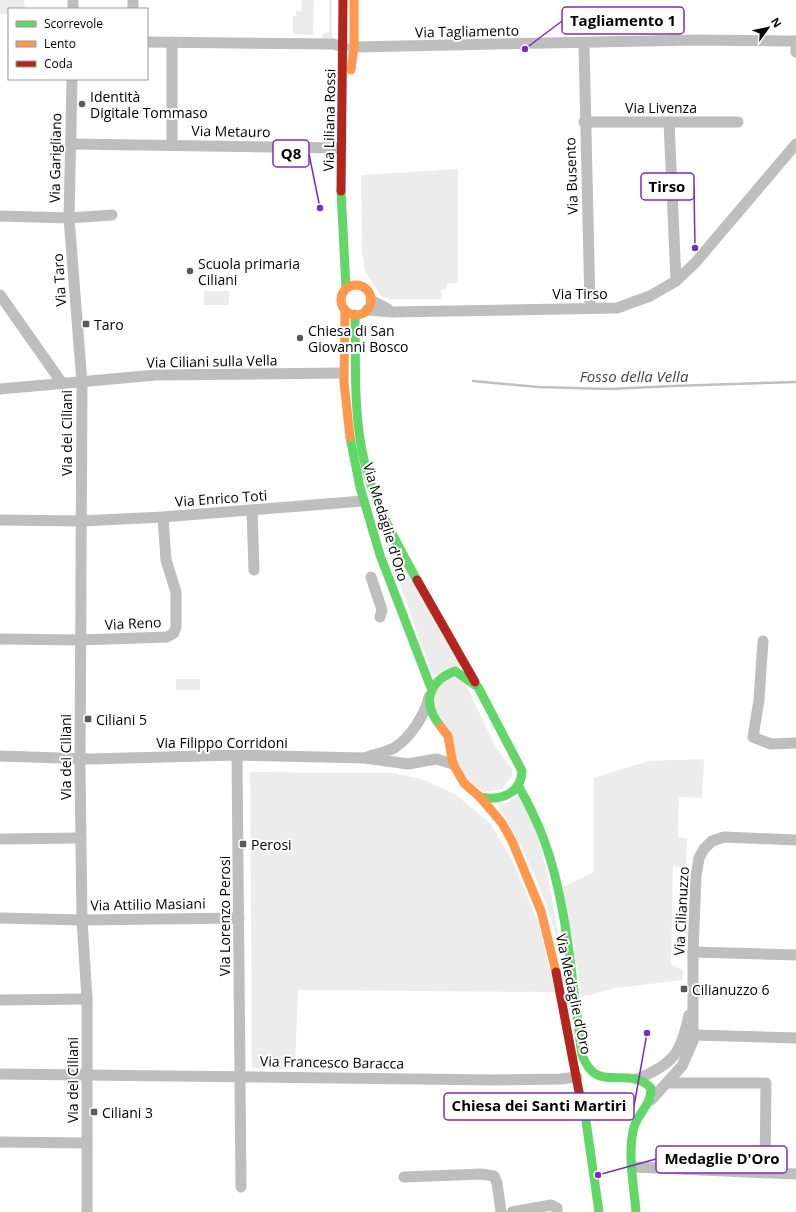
<svg xmlns="http://www.w3.org/2000/svg" width="796" height="1212" font-family="'Open Sans',sans-serif">
  <style>
    .green { fill: #ececec }
    .lines { fill: none; stroke-linecap: round; stroke-linejoin: round }
    .stream { stroke: #bfbfbf; stroke-width: 2.5 }
    .street { stroke: #bebebe; stroke-width: 11 }
    .fast { stroke: #63d668; stroke-width: 9 }
    .slow { stroke: #ff974d; stroke-width: 9 }
    .jam { stroke: #b3261e; stroke-width: 9 }
    .poi-dot { fill: #595959; stroke: #fff; stroke-width: 1.5 }
    .labels { text-anchor: middle; dominant-baseline: central; stroke-width: 4; stroke-linejoin: round; paint-order: stroke }
    .street-label { font-size: 14px; fill: #000; stroke: #fff }
    .poi-label { font-size: 14px; fill: #000; stroke: #fff; text-anchor: start }
    .water-label { font-size: 15px; font-style: italic; fill: #444; stroke: #fff }
    .leader { fill: none; stroke: #7b2cbf; stroke-width: 1.5 }
    .callout-dot { fill: #7b2cbf; stroke: #fff; stroke-width: 1.5 }
    .callout { fill: #fff; stroke: #7b2cbf; stroke-width: 1.5 }
    .callout-label { font-size: 15px; text-anchor: middle; font-weight: bold; fill: #000 }
  </style>
  <rect width="100%" height="100%" fill="#fff"/>
  <g class="green">
    <path d="M0 0H24L25 9H9V14H0Z"/>
    <path d="M302 0H314L313 35 293 34V15L296 16V11L301 12Z"/>
    <path d="M329 0H332V38H322L323 33 329 32Z"/>
    <path d="M458 169V283H448L445 289 441 290 442 299H391L381 296 365 271 362 253 361 175Z"/>
    <rect x="204" y="291" width="25" height="14"/>
    <path d="M381 524 461 666 433 676 379 526Z"/>
    <path d="M453 676 465 683 496 748 512 768V776L502 789 484 792 465 777 434 710 436 688Z"/>
    <rect x="176" y="679" width="24" height="11"/>
    <path d="M704 759 702 798 679 797 678 837 687 839 686 868 673 866 671 964 683 970V980L616 988 582 997 563 887 594 872V778L648 761Z"/>
    <path d="M250 772 392 773 421 779 455 794 490 823 512 860 539 925 555 992 298 990 295 1069 252 1068Z"/>
    <path d="M519 796C544 838 550 889 559 936H556C543 890 524 847 498 806Z"/>
  </g>
  <g class="lines">
    <path class="stream" d="M473 381 538 387 610 389 673 386 796 382"/>
    <g class="street">
      <path d="M73 9V0"/>
      <path d="M133 9V0"/>
      <path d="M147 42 333 44 344 47"/>
      <path d="M796 42V52"/>
      <path d="M584 44 590 307"/>
      <path d="M354 47 697 40 796 41"/>
      <path d="M72 79 69 218 82 383 80 768 82 920 87 999V1212"/>
      <path d="M584 122H738"/>
      <path d="M669 122 676 281"/>
      <path d="M72 144 341 148"/>
      <path d="M172 144V42"/>
      <path d="M0 216 69 218 112 215"/>
      <path d="M0 295 62 383"/>
      <path d="M371 300 388 309"/>
      <path d="M367 310 392 312 617 308 650 296 676 281 695 263 796 144"/>
      <path d="M0 389 156 375 343 373"/>
      <path d="M252 511 254 570"/>
      <path d="M0 520 81 521 163 517 363 501"/>
      <path d="M371 577 382 610 380 617"/>
      <path d="M0 639 80 640 167 637 174 633 176 627V592L166 560 163 517"/>
      <path d="M763 641 759 700 753 737 771 744 796 743"/>
      <path d="M237 755 241 1187"/>
      <path d="M0 756 90 759 237 755 365 758 408 764 436 759 453 764"/>
      <path d="M367 757C376 754 386 752 394 748 410 738 425 715 429 697"/>
      <path d="M0 839 81 838"/>
      <path d="M0 918 82 920 239 918"/>
      <path d="M693 952 796 955"/>
      <path d="M0 1000 87 999"/>
      <path d="M694 1035 796 1038"/>
      <path d="M0 1074 495 1080 561 1079 577 1077"/>
      <path d="M637 1079C674 1064 681 1053 689 1015"/>
      <path d="M667 1083H766L765 1173"/>
      <path d="M651 1100 682 1066 693 1041V952L696 876 699 858 704 849 712 841 724 837 796 840"/>
      <path d="M0 1142 87 1143"/>
      <path d="M633 1167 796 1174"/>
      <path d="M404 1177 481 1174 494 1176 497 1183 501 1212"/>
      <path d="M512 1212 551 1205 557 1208V1212"/>
    </g>
    <g class="fast">
      <path d="M341 191 346 288"/>
      <path d="M355 314C356 362 353 413 364 460 373 501 397 544 417 580"/>
      <path d="M350 437 360 487 380 555 431 688"/>
      <path d="M441 727C422 704 427 682 455 671L478 687 522 771C521 794 500 801 480 797"/>
      <path d="M518 785C528 803 537 821 544 840 568 905 572 986 582 1055 597 1096 627 1064 651 1088 652 1104 638 1113 634 1127 627 1154 634 1185 636 1212"/>
      <path d="M584 1107 599 1212"/>
    </g>
    <g class="slow">
      <path d="M351 70 354 47V0"/>
      <circle cx="356" cy="300" r="15"/>
      <path d="M345 310 344 382 350 437"/>
      <path d="M441 727 448 736 453 764 464 783 480 797 502 823 512 841 541 911 556 972"/>
    </g>
    <g class="jam">
      <path d="M341 191 343 0"/>
      <path d="M417 580 475 682"/>
      <path d="M556 972 579 1092 584 1107"/>
    </g>
  </g>
  <g class="poi-dot">
    <circle cx="82" cy="104" r="4"/>
    <circle cx="190" cy="271" r="4"/>
    <rect x="82" y="320" width="8" height="8" rx="2"/>
    <circle cx="300" cy="338" r="4"/>
    <rect x="84" y="715" width="8" height="8" rx="2"/>
    <rect x="239" y="840" width="8" height="8" rx="2"/>
    <rect x="680" y="985" width="8" height="8" rx="2"/>
    <rect x="90" y="1108" width="8" height="8" rx="2"/>
  </g>
  <g class="labels">
    <g class="street-label">
      <text transform="translate(467 31) rotate(-1)">Via Tagliamento</text>
      <text x="661" y="107">Via Livenza</text>
      <text transform="translate(329 120) rotate(-89)">Via Liliana Rossi</text>
      <text transform="translate(231 131) rotate(1)">Via Metauro</text>
      <text transform="translate(55 158) rotate(-89)">Via Garigliano</text>
      <text transform="translate(571 176) rotate(-92)">Via Busento</text>
      <text transform="translate(59 280) rotate(-94)">Via Taro</text>
      <text x="580" y="293">Via Tirso</text>
      <text transform="translate(212 361) rotate(-1)">Via Ciliani sulla Vella</text>
      <text transform="translate(66 433) rotate(-90)">Via dei Ciliani</text>
      <text transform="translate(221 498) rotate(-4)">Via Enrico Toti</text>
      <text transform="translate(386 522) rotate(73)">Via Medaglie d'Oro</text>
      <text transform="translate(133 623) rotate(-3)">Via Reno</text>
      <text x="222" y="742">Via Filippo Corridoni</text>
      <text transform="translate(65 757) rotate(-90)">Via dei Ciliani</text>
      <text transform="translate(148 904) rotate(-1)">Via Attilio Masiani</text>
      <text transform="translate(681 911) rotate(-87)">Via Cilianuzzo</text>
      <text transform="translate(224 916) rotate(-90)">Via Lorenzo Perosi</text>
      <text transform="translate(574 994) rotate(78)">Via Medaglie d'Oro</text>
      <text transform="translate(332 1062) rotate(1)">Via Francesco Baracca</text>
      <text transform="translate(72 1080) rotate(-90)">Via dei Ciliani</text>
    </g>
    <g class="poi-label">
      <text x="90" y="96">Identità<tspan x="90" dy="16">Digitale Tommaso</tspan></text>
      <text x="198" y="263">Scuola primaria<tspan x="198" dy="16">Ciliani</tspan></text>
      <text x="94" y="324">Taro</text>
      <text x="308" y="330">Chiesa di San<tspan x="308" dy="16">Giovanni Bosco</tspan></text>
      <text x="96" y="719">Ciliani 5</text>
      <text x="251" y="844">Perosi</text>
      <text x="692" y="989">Cilianuzzo 6</text>
      <text x="102" y="1112">Ciliani 3</text>
    </g>
    <g class="water-label">
      <text x="634" y="376">Fosso della Vella</text>
    </g>
  </g>
  <path class="leader" d="M525 49L562 21M320 208L309 154M695 248L694 187M647 1033L634 1106M598 1175L656 1159"/>
  <g class="callout-dot">
    <circle cx="525" cy="49" r="4"/>
    <circle cx="320" cy="208" r="4"/>
    <circle cx="695" cy="248" r="4"/>
    <circle cx="647" cy="1033" r="4"/>
    <circle cx="598" cy="1175" r="4"/>
  </g>
  <g class="callout">
    <rect x="562" y="7" width="122" height="27" rx="4"/>
    <rect x="273" y="140" width="36" height="27" rx="4"/>
    <rect x="641" y="173" width="53" height="27" rx="4"/>
    <rect x="444" y="1093" width="190" height="27" rx="4"/>
    <rect x="656" y="1146" width="131" height="27" rx="4"/>
  </g>
  <g class="callout-label">
    <text x="623" y="26">Tagliamento 1</text>
    <text x="291" y="159">Q8</text>
    <text x="667" y="192">Tirso</text>
    <text x="539" y="1111">Chiesa dei Santi Martiri</text>
    <text x="722" y="1164">Medaglie D'Oro</text>
  </g>
  <rect x="8" y="8" width="140" height="72" fill="#ffffff" stroke="#999999"/>
  <rect x="16" y="21" width="20" height="6" fill="#63d668" stroke="#999999"/>
  <text x="44" y="28" font-size="12" fill="#000000">Scorrevole</text>
  <rect x="16" y="41" width="20" height="6" fill="#ff974d" stroke="#999999"/>
  <text x="44" y="48" font-size="12" fill="#000000">Lento</text>
  <rect x="16" y="61" width="20" height="6" fill="#b3261e" stroke="#999999"/>
  <text x="44" y="68" font-size="12" fill="#000000">Coda</text>
  <g transform="translate(768 28) rotate(57)" stroke="#ffffff" stroke-width="3" paint-order="stroke">
  <path d="M0-3L7 15L0 10L-7 15Z" fill="#000000"/>
  <text y="-6" font-size="11" font-weight="bold" text-anchor="middle" fill="#000000">N</text>
  </g>
</svg>
